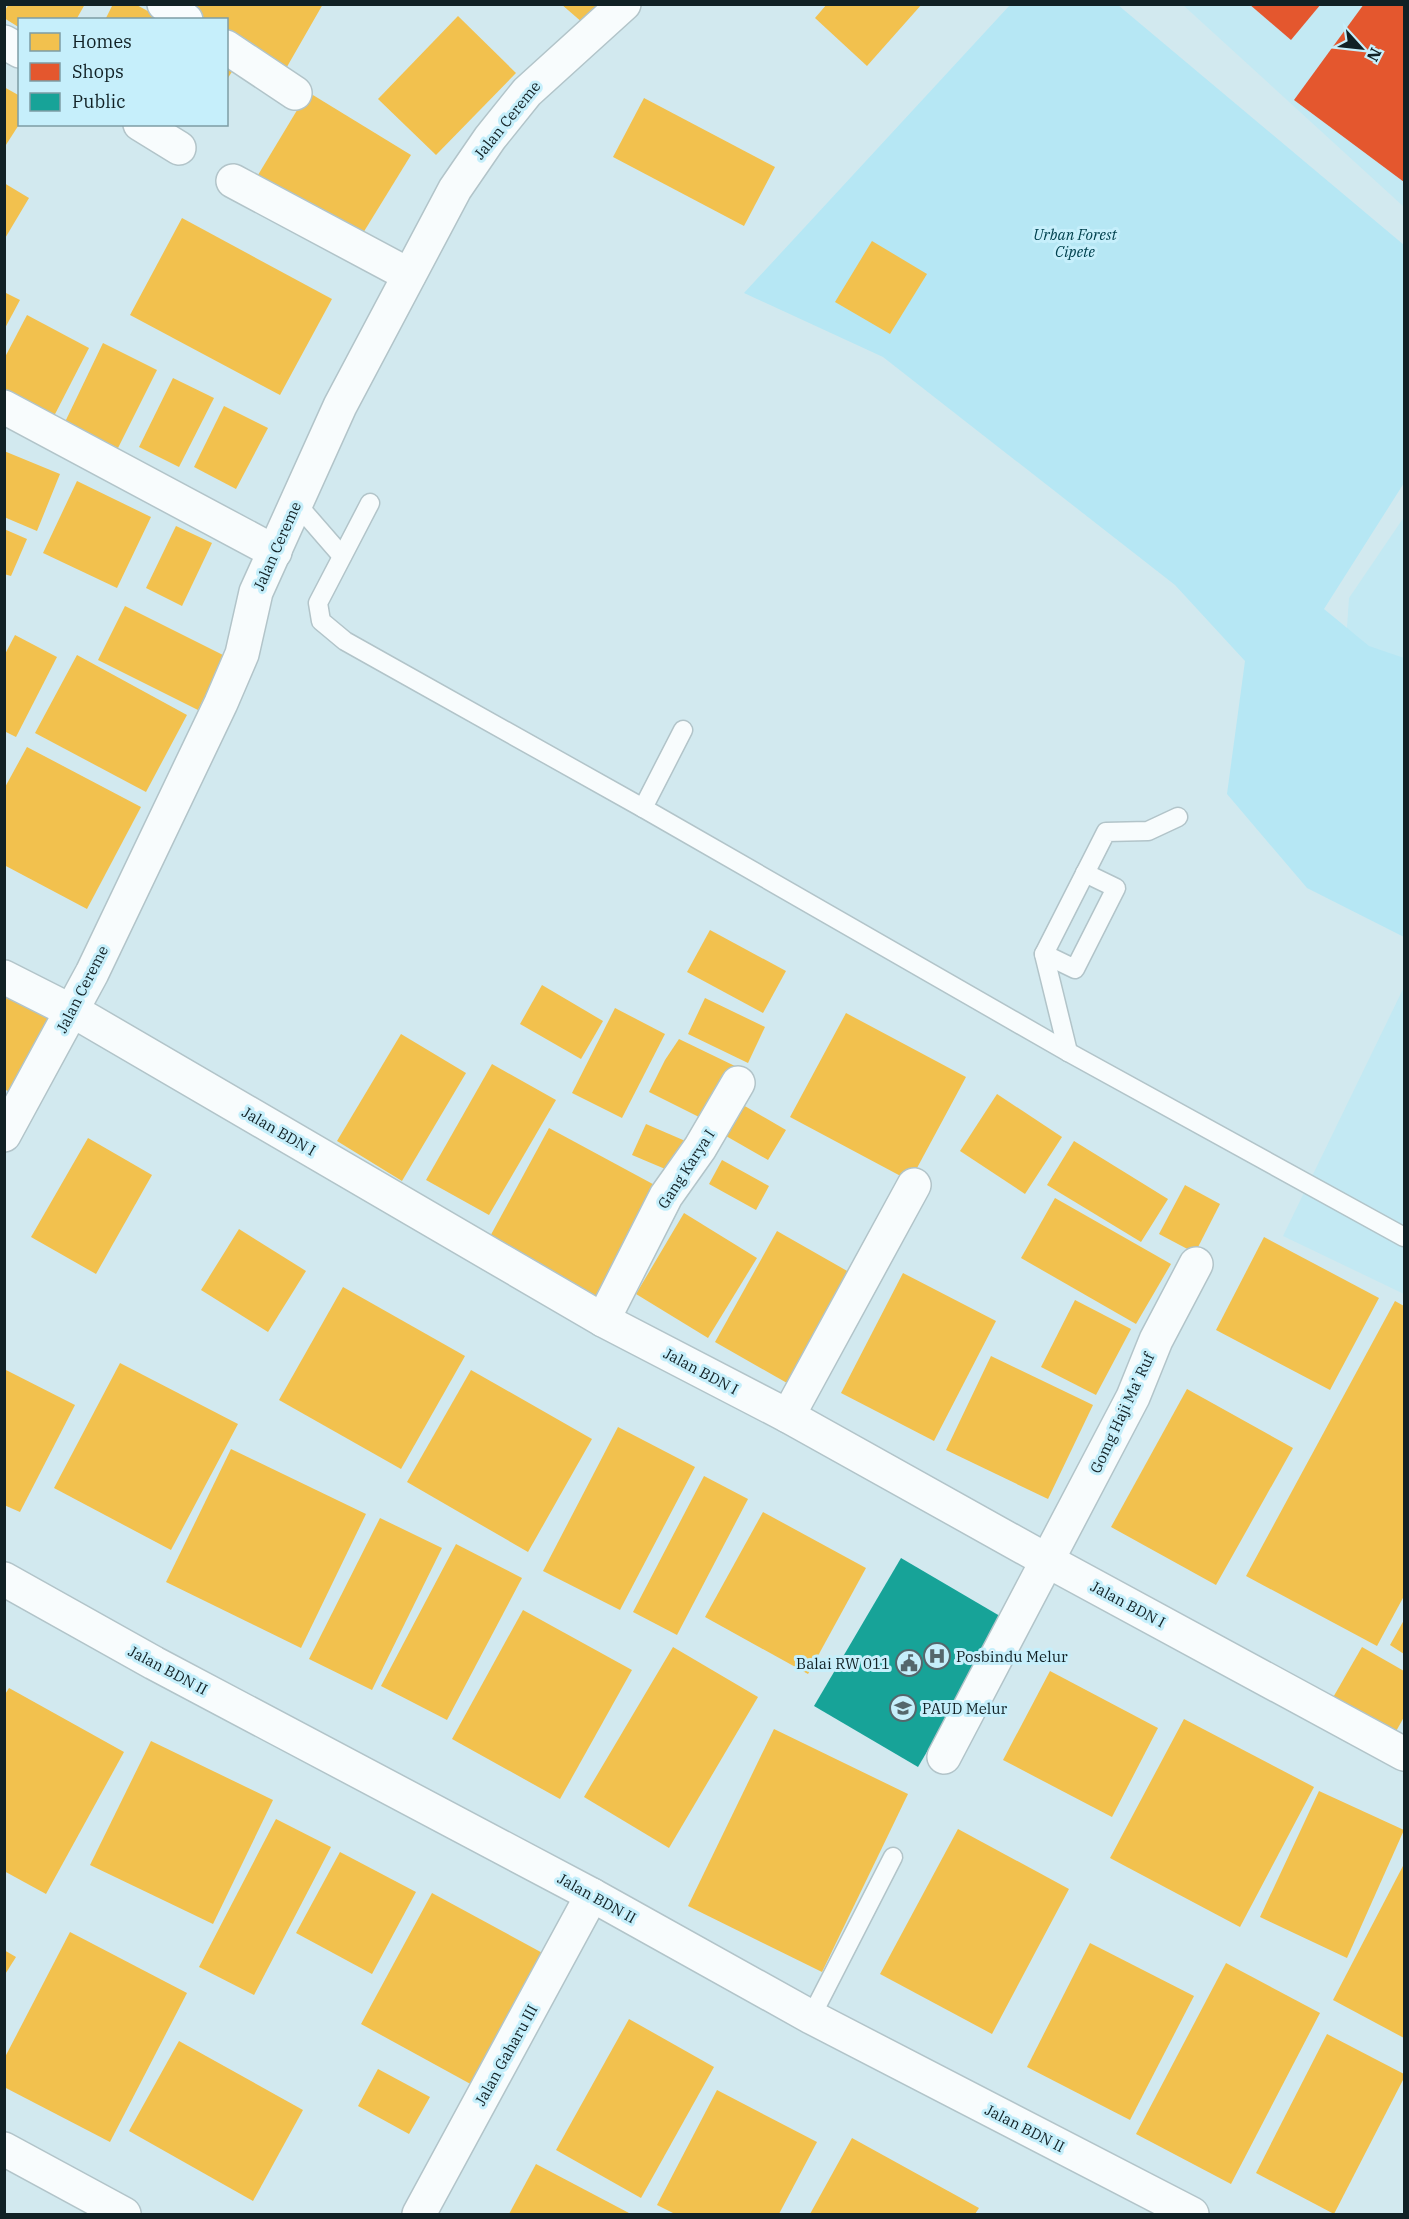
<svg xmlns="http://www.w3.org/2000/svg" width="1409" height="2219" font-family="'IBM Plex Serif',serif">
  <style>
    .built { fill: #c3e9f3 }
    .green { fill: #b6e7f4 }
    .homes { fill: #f2c14e }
    .shops { fill: #e4572e }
    .public { fill: #17a398 }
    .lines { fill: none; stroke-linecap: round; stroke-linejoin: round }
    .lane-casing { stroke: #b2c4c9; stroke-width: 21 }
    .street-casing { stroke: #b2c4c9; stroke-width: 36 }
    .secondary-casing { stroke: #b2c4c9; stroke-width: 36 }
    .lane { stroke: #f8fcfd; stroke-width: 18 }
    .street { stroke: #f8fcfd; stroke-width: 33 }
    .secondary { stroke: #f8fcfd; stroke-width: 33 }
    .labels { text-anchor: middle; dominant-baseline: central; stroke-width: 6; stroke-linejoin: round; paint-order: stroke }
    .street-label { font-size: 15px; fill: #112125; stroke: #c6effb }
    .park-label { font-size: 15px; font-style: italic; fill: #00414e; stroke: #c6effb }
    .poi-label { font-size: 15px; fill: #112125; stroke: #c6effb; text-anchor: start }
  </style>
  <rect width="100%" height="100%" fill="#d2e9ef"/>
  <g class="built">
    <path d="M1183 5H1404V207Z"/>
    <path d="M1404 517V787L1341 717 1349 598Z"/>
    <path d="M1404 987V1294L1283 1236Z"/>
  </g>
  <path class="green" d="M1010 5H1118L1404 245V483L1324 609 1369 646 1404 658V937L1307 888 1227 794 1245 661 1175 585 883 357 744 293Z"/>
  <g class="homes">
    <path d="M9 4H85L76 20H20V28L4 18V12Z"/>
    <path d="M113 4H135L164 20H105Z"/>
    <path d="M197 4H323L284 72 226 39V20H193L189 17Z"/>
    <path d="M561 4H599L583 23Z"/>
    <path d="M827 4H922L867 66 815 18Z"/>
    <path d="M458 16 516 73 436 155 378 99Z"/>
    <path d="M226 62 235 67 226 81Z"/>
    <path d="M4 87 20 96V123L4 148Z"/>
    <path d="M308 92 411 155 360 238 258 175Z"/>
    <path d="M644 98 775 167 744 226 613 157Z"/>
    <path d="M4 183 29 198 4 240Z"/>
    <path d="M182 218 332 299 280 395 130 315Z"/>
    <path d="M872 241 927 274 890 334 835 302Z"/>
    <path d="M4 292 20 300 4 330Z"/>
    <path d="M27 315 89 348 53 418 4 392V359Z"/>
    <path d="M103 343 157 370 118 448 65 422Z"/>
    <path d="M173 378 214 398 179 467 139 447Z"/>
    <path d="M224 406 268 428 236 489 194 467Z"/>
    <path d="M4 451 60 474 37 531 4 517Z"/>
    <path d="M77 481 151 517 117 588 43 553Z"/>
    <path d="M176 526 212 543 182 606 146 588Z"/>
    <path d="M4 529 27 539 11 576 4 574Z"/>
    <path d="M125 606 225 656 198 710 98 660Z"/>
    <path d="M15 635 57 657 16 737 4 731V656Z"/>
    <path d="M77 655 187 715 146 792 35 733Z"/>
    <path d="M27 747 141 807 87 909 4 865V789Z"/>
    <path d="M710 930 786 971 763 1013 687 972Z"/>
    <path d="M542 985 603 1021 581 1059 520 1024Z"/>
    <path d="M4 996 56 1022 19 1097 4 1089Z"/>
    <path d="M705 998 765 1027 748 1063 688 1034Z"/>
    <path d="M615 1008 665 1034 622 1118 572 1093Z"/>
    <path d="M846 1013 966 1077 910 1181 790 1117Z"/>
    <path d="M401 1034 466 1073 402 1181 337 1141Z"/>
    <path d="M679 1039 739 1068 709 1122 649 1092 665 1060Z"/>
    <path d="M492 1064 556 1100 489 1215 426 1180Z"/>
    <path d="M997 1094 1062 1137 1025 1194 960 1151Z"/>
    <path d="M743 1105 786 1130 768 1160 726 1136Z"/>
    <path d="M646 1124 690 1143 677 1174 632 1155Z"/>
    <path d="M549 1128 662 1189 599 1303 487 1242Z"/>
    <path d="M88 1138 152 1175 96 1274 31 1237Z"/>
    <path d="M1074 1141 1168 1199 1141 1242 1047 1185Z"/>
    <path d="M722 1160 769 1186 756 1210 709 1184Z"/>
    <path d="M1185 1185 1220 1204 1195 1253 1159 1234Z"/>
    <path d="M1055 1198 1171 1264 1136 1324 1021 1258Z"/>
    <path d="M684 1213 757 1258 708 1338 636 1294Z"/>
    <path d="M239 1229 306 1271 268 1332 201 1290Z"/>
    <path d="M777 1231 856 1276 794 1387 715 1342Z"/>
    <path d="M1264 1237 1379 1298 1330 1390 1216 1330Z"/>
    <path d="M903 1273 996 1321 934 1441 841 1393Z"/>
    <path d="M343 1287 465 1356 401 1469 279 1400Z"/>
    <path d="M1075 1300 1131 1329 1096 1395 1041 1367Z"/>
    <path d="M1395 1301 1404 1306V1596L1377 1646 1246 1576Z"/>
    <path d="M991 1356 1093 1405 1048 1499 946 1450Z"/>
    <path d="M120 1363 238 1424 171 1550 54 1488Z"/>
    <path d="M4 1369 75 1405 20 1512 4 1505Z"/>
    <path d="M471 1370 592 1439 528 1552 407 1482Z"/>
    <path d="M1187 1389 1293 1448 1216 1585 1111 1527Z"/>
    <path d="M618 1427 695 1467 620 1610 543 1571Z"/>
    <path d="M231 1449 366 1514 301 1648 166 1582Z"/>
    <path d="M704 1476 748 1499 677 1635 633 1612Z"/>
    <path d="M763 1512 866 1568 808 1674 705 1617Z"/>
    <path d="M380 1518 442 1548 372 1690 309 1659Z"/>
    <path d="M456 1544 522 1578 447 1720 381 1686Z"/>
    <path d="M523 1610 632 1670 560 1799 452 1739Z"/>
    <path d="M1404 1620V1654L1390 1645Z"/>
    <path d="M673 1647 758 1697 669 1848 584 1797Z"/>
    <path d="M1362 1647 1404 1671V1717L1394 1735 1331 1701Z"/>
    <path d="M1050 1671 1158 1728 1112 1817 1003 1760Z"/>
    <path d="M9 1688 124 1752 46 1894 4 1871V1696Z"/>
    <path d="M1184 1719 1314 1787 1240 1927 1110 1858Z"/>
    <path d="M774 1729 908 1794 822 1972 688 1906Z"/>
    <path d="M151 1741 273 1800 213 1924 90 1865Z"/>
    <path d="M1319 1791 1404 1830 1347 1958 1260 1917Z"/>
    <path d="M276 1819 331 1847 254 1995 199 1967Z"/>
    <path d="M958 1829 1069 1889 992 2034 880 1974Z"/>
    <path d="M340 1852 416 1892 372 1974 296 1933Z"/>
    <path d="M1404 1864V2038L1333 2000Z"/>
    <path d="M432 1893 548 1956 476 2087 361 2024Z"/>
    <path d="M70 1932 187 1993 110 2142 4 2087V2059Z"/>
    <path d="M1090 1943 1194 1996 1130 2120 1027 2067Z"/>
    <path d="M4 1950 16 1957 4 1976Z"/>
    <path d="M1226 1963 1320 2013 1231 2184 1136 2134Z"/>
    <path d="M629 2019 714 2067 641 2198 556 2150Z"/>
    <path d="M1327 2034 1404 2074V2078L1334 2214 1256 2173Z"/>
    <path d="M179 2041 303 2110 253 2201 129 2131Z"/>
    <path d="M378 2069 430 2097 409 2134 358 2106Z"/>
    <path d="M717 2090 817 2142 779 2214H675L657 2205Z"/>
    <path d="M852 2138 979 2208 975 2214H810Z"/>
    <path d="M536 2164 629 2213 628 2214H509Z"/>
  </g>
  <g class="shops">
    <path d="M1249 4H1321L1291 40Z"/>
    <path d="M1364 4H1404V182L1294 100Z"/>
  </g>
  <path class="public" d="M901 1558 1005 1619 918 1767 814 1706Z"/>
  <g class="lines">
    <defs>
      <g id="lane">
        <path d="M296 503 342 556"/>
        <path d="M370 503 318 603 321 621 345 641 643 808 1068 1052 1404 1237"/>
        <path d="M643 808 683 730"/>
        <path d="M1044 954 1075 969 1116 888 1085 873"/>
        <path d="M1068 1052 1044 954 1106 832 1148 831 1178 817"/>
        <path d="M811 2017 893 1857"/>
      </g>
      <g id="street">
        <path d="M164 4 186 20"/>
        <path d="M4 42 20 51"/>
        <path d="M226 47 295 93"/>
        <path d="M140 124 179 148"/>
        <path d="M233 181 409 275"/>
        <path d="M4 407 275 552"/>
        <path d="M4 977 87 1019 603 1320 788 1416 1048 1561 1404 1754"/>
        <path d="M4 1135 92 973 221 703 242 654 256 592 340 406 455 189 490 138 527 92 624 4"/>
        <path d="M603 1320 666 1196 700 1148 738 1083"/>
        <path d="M788 1416 914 1185"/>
        <path d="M944 1757 1133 1397 1156 1340 1196 1264"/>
        <path d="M4 2149 124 2214"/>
        <path d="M419 2214 592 1895"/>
      </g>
      <path id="secondary" d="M4 1579 154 1663 592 1895 811 2017 1192 2214"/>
    </defs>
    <use href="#lane" class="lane-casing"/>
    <use href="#street" class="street-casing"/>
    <use href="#secondary" class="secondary-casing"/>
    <use href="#lane" class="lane"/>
    <use href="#street" class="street"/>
    <use href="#secondary" class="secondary"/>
  </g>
  <defs>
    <symbol id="hospital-ring" viewBox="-11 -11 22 22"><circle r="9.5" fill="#c6effb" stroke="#55676c" stroke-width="1.5"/><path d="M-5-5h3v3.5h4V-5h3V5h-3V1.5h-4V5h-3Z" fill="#55676c"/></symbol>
    <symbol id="civic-ring" viewBox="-11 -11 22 22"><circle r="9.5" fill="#c6effb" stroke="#55676c" stroke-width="1.5"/><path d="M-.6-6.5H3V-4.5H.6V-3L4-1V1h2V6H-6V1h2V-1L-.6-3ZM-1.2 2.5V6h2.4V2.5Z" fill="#55676c"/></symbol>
    <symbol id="school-ring" viewBox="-11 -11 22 22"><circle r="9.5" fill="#c6effb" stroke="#55676c" stroke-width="1.5"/><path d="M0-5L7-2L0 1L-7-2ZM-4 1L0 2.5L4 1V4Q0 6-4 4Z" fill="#55676c"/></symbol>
  </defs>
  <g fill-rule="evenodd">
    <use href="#hospital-ring" x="922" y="1641" width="30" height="30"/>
    <use href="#civic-ring" x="894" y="1648" width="30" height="30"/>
    <use href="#school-ring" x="888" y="1693" width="30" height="30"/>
  </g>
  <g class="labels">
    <g class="street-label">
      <text transform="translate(507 120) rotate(-51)">Jalan Cereme</text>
      <text transform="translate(277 546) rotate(-66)">Jalan Cereme</text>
      <text transform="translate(82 989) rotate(-63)">Jalan Cereme</text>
      <text transform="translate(279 1131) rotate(30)">Jalan BDN I</text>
      <text transform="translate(686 1169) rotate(-57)">Gang Karya I</text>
      <text transform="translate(701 1371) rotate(28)">Jalan BDN I</text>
      <text transform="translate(1122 1413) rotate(-65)">Gomg Haji Ma’ Ruf</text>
      <text transform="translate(1128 1604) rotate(28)">Jalan BDN I</text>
      <text transform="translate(168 1670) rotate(28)">Jalan BDN II</text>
      <text transform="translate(597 1898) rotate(29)">Jalan BDN II</text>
      <text transform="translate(506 2055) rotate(-61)">Jalan Gaharu III</text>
      <text transform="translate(1025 2128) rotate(27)">Jalan BDN II</text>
    </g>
    <g class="park-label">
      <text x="1075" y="234">Urban Forest<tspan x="1075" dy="17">Cipete</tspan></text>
    </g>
    <g class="poi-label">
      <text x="956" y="1656">Posbindu Melur</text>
      <text x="890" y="1663" text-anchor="end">Balai RW 011</text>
      <text x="922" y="1708">PAUD Melur</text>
    </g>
  </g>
  <rect width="1409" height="2219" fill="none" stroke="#112125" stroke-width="12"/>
  <rect x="18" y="18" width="210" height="108" fill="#c6effb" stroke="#7e9da5" stroke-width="1.5"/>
  <rect x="30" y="33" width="30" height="18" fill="#f2c14e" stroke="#7e9da5" stroke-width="1.5"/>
  <text x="72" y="48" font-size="18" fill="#112125">Homes</text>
  <rect x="30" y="63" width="30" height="18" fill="#e4572e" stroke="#7e9da5" stroke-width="1.5"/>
  <text x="72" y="78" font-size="18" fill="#112125">Shops</text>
  <rect x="30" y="93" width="30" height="18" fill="#17a398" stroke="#7e9da5" stroke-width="1.5"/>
  <text x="72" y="108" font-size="18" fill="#112125">Public</text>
  <g transform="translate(1361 48) rotate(117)" stroke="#c6effb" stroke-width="4.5" paint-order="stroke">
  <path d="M0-4.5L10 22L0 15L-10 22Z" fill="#112125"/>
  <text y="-9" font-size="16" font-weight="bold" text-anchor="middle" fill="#112125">N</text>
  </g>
</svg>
